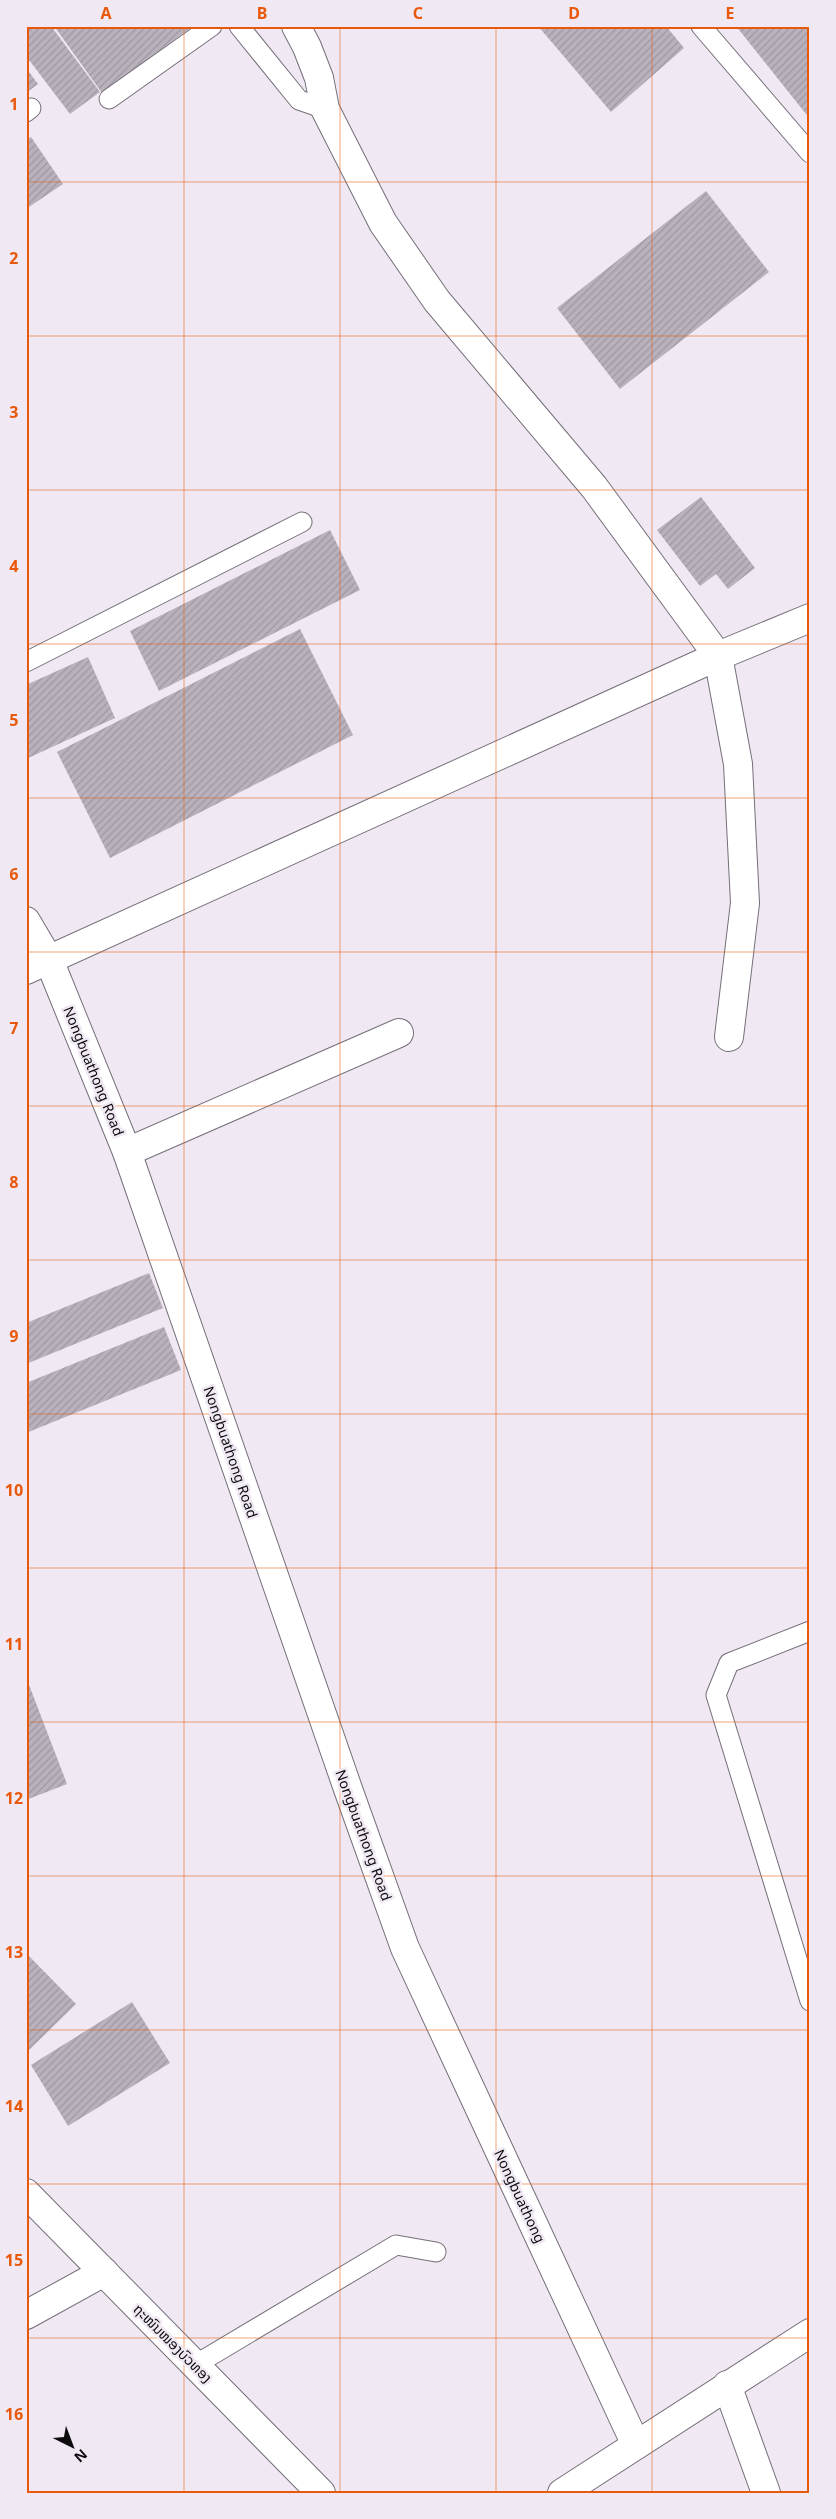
<svg xmlns="http://www.w3.org/2000/svg" width="836" height="2519" font-family="Georgia,'Noto Sans Lao',serif">
  <style>
    .building { fill: url(#building-hatch) }
    .lines { fill: none; stroke-linecap: round; stroke-linejoin: round }
    .service-casing { stroke: #756f79; stroke-width: 21 }
    .minor-casing { stroke: #756f79; stroke-width: 30 }
    .tertiary-casing { stroke: #756f79; stroke-width: 30 }
    .service { stroke: #fff; stroke-width: 19 }
    .minor { stroke: #fff; stroke-width: 28 }
    .tertiary { stroke: #fff; stroke-width: 28 }
    .grid { fill: none; stroke: #e8590c; stroke-width: 1; stroke-opacity: 0.55 }
    .labels { text-anchor: middle; dominant-baseline: central; stroke-width: 5; stroke-linejoin: round; paint-order: stroke }
    .street-label { font-size: 14px; fill: #0d0b0e; stroke: #f0e9f4 }
    .neatline { fill: none; stroke: #e8590c; stroke-width: 2 }
    .grid-label { font-size: 16px; text-anchor: middle; font-weight: bold; fill: #e8590c }
  </style>
  <defs>
    <pattern id="building-hatch" width="6" height="6" patternUnits="userSpaceOnUse" patternTransform="scale(1.25)"><rect width="6" height="6" fill="#b9b2bd"/><path d="M-1 1l2-2M0 6l6-6M5 7l2-2" fill="none" stroke="#9e98a1"/></pattern>
  </defs>
  <rect width="100%" height="100%" fill="#f0e9f4"/>
  <g class="building">
    <path d="M27 26H51L100 92 70 114 26 56Z"/>
    <path d="M54 26H193L102 93Z"/>
    <path d="M538 26H666L684 48 611 112Z"/>
    <path d="M736 26H810V119Z"/>
    <path d="M26 68 38 84 26 93Z"/>
    <path d="M31 137 63 184 26 209V140Z"/>
    <path d="M706 191 769 272 620 389 557 308Z"/>
    <path d="M701 497 755 568 728 589 716 574 700 586 657 530Z"/>
    <path d="M330 530 360 590 159 691 130 631Z"/>
    <path d="M300 629 353 735 110 858 57 752Z"/>
    <path d="M88 657 115 718 26 759V685Z"/>
    <path d="M149 1273 163 1308 26 1364V1323Z"/>
    <path d="M164 1327 181 1370 26 1433V1383Z"/>
    <path d="M26 1677 67 1784 26 1800Z"/>
    <path d="M26 1953 76 2004 26 2053Z"/>
    <path d="M132 2002 170 2063 68 2126 31 2065Z"/>
  </g>
  <g class="lines">
    <defs>
      <g id="service">
        <path d="M239 26 299 100 325 109"/>
        <path d="M701 26 810 153"/>
        <path d="M109 99 212 26"/>
        <path d="M26 112 31 108"/>
        <path d="M26 662 302 522"/>
        <path d="M810 1631 729 1663 716 1695 810 2001"/>
        <path d="M195 2365 396 2245 436 2252"/>
      </g>
      <g id="minor">
        <path d="M296 26 307 47 319 78 325 109 383 223 437 301 594 487 718 656 738 764 745 903 729 1037"/>
        <path d="M26 921 49 960 127 1152 348 1789 405 1948 636 2445"/>
        <path d="M26 970 718 656 810 618"/>
        <path d="M127 1152 399 1033"/>
        <path d="M26 2193 321 2493"/>
        <path d="M26 2315 104 2272"/>
        <path d="M727 2385 766 2493"/>
      </g>
      <path id="tertiary" d="M562 2493 810 2333"/>
    </defs>
    <use href="#service" class="service-casing"/>
    <use href="#minor" class="minor-casing"/>
    <use href="#tertiary" class="tertiary-casing"/>
    <use href="#service" class="service"/>
    <use href="#minor" class="minor"/>
    <use href="#tertiary" class="tertiary"/>
  </g>
  <path class="grid" d="M184 26V2493M340 26V2493M496 26V2493M652 26V2493M26 182H810M26 336H810M26 490H810M26 644H810M26 798H810M26 952H810M26 1106H810M26 1260H810M26 1414H810M26 1568H810M26 1722H810M26 1876H810M26 2030H810M26 2184H810M26 2338H810"/>
  <g class="labels">
    <g class="street-label">
      <text transform="translate(94 1071) rotate(68)">Nongbuathong Road</text>
      <text transform="translate(231 1452) rotate(71)">Nongbuathong Road</text>
      <text transform="translate(364 1835) rotate(70)">Nongbuathong Road</text>
      <text transform="translate(520 2196) rotate(65)">Nongbuathong</text>
      <text transform="translate(173 2343) rotate(45)">ຖະໜົນໜອງບົວທອງ</text>
    </g>
  </g>
  <rect width="836" height="2519" fill="none" stroke="#f0e9f4" stroke-width="55"/>
  <g transform="translate(72 2446) rotate(138)" stroke="#f0e9f4" stroke-width="4" paint-order="stroke">
  <path d="M0-4L9 19L0 12L-9 19Z" fill="#0d0b0e"/>
  <text y="-8" font-size="14" font-weight="bold" text-anchor="middle" fill="#0d0b0e">N</text>
  </g>
  <rect x="28" y="28" width="780" height="2464" class="neatline"/>
  <g class="grid-label">
    <text x="106" y="19">A</text>
    <text x="262" y="19">B</text>
    <text x="418" y="19">C</text>
    <text x="574" y="19">D</text>
    <text x="730" y="19">E</text>
    <text x="14" y="110">1</text>
    <text x="14" y="264">2</text>
    <text x="14" y="418">3</text>
    <text x="14" y="572">4</text>
    <text x="14" y="726">5</text>
    <text x="14" y="880">6</text>
    <text x="14" y="1034">7</text>
    <text x="14" y="1188">8</text>
    <text x="14" y="1342">9</text>
    <text x="14" y="1496">10</text>
    <text x="14" y="1650">11</text>
    <text x="14" y="1804">12</text>
    <text x="14" y="1958">13</text>
    <text x="14" y="2112">14</text>
    <text x="14" y="2266">15</text>
    <text x="14" y="2420">16</text>
  </g>
</svg>
